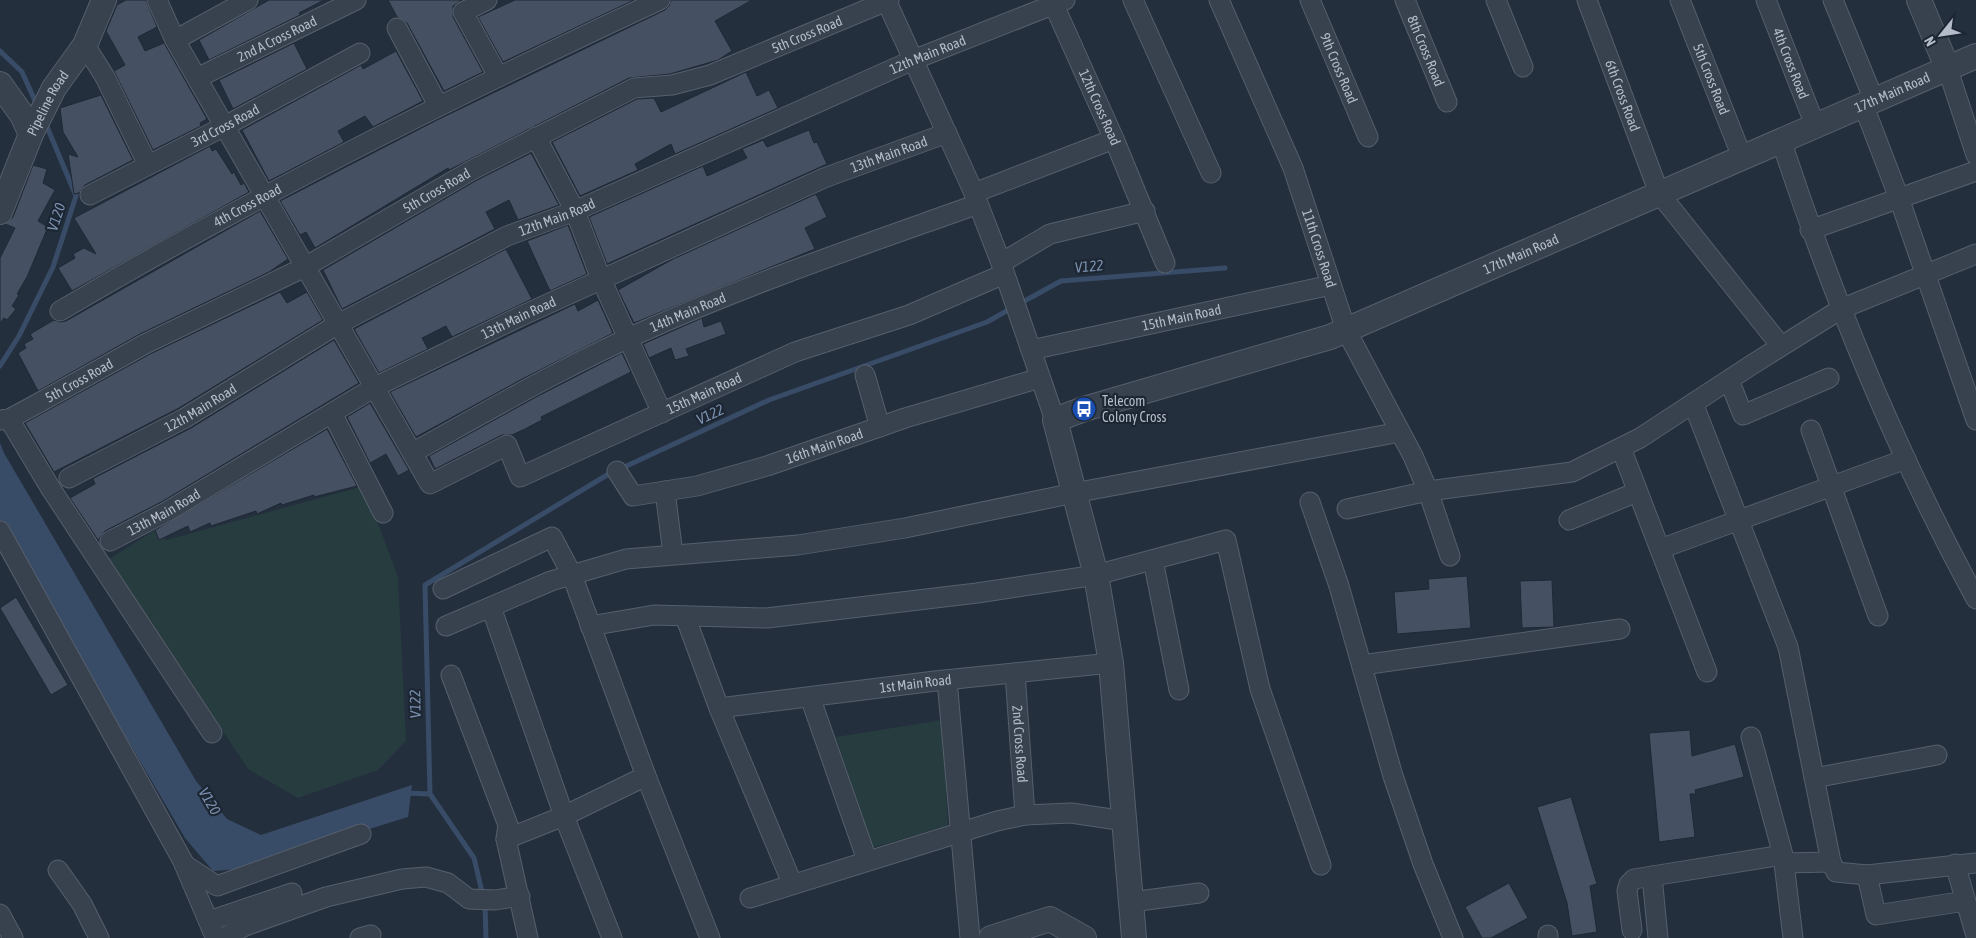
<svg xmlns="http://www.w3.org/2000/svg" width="1976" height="938" font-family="'Asap Condensed',sans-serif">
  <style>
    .green { fill: #263c3f }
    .water { fill: #394c67 }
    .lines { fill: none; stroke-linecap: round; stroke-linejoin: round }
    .stream { stroke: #394c67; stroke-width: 5 }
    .building { fill: #455162; stroke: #1f2835 }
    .minor-casing { stroke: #565f6c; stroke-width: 21 }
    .tertiary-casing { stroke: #565f6c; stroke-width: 26 }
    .minor { stroke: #38414e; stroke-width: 19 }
    .tertiary { stroke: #38414e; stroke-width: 24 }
    .labels { text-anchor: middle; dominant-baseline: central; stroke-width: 4.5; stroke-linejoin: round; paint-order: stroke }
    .street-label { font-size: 14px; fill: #b4bcc9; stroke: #1d2633 }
    .poi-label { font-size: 14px; fill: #b4bcc9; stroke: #1d2633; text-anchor: start }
    .water-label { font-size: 15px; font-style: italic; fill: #7c92b1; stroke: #1d2633 }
  </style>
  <rect width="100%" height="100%" fill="#242f3e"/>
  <g class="green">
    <path d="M364 486 398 577 406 741 378 770 298 798 248 769 109 559 160 527 166 540Z"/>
    <path d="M942 720 948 825 872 848 836 737Z"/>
  </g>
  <path class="water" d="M0 443 4 453 196 781 227 819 261 835 412 785 408 817 239 869 213 871 185 838 0 522Z"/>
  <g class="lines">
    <g class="stream">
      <path d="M0 51 22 72 37 105"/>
      <path d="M1019 304 1061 281 1225 268"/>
      <path d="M0 366 19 336 53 267 76 196 45 122"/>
      <path d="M405 793 430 794 474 858 483 896"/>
      <path d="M430 794 425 585 607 475 769 400 987 322 1012 308"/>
      <path d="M485 904 486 938"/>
    </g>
  </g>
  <g class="building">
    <path d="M126 0H146L157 27 138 37 145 51 164 43 207 119 200 123 201 126 153 150 114 71 125 65 106 31 117 5Z"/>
    <path d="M269 0H324L299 13 300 15 209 60 199 40Z"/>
    <path d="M388 0H462L453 6V17L483 72 444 91 407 23 397 17Z"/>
    <path d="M515 0H634L503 62 478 17Z"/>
    <path d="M671 0H752L715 21 732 51 718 60 670 74 629 78 449 170 448 168 315 248 306 232 300 235 280 201 437 120 665 10 669 6Z"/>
    <path d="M294 43 307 69 233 109 219 80Z"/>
    <path d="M396 51 423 101 373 127 365 116 338 131 344 142 269 181 242 130 361 65 363 69Z"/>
    <path d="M746 72 757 96 769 90 778 108 675 154 671 144 635 164 638 170 580 196 552 142 637 99 654 98 661 112Z"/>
    <path d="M101 95 133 160 85 185 79 193 74 194 68 154 78 157 63 132 60 108Z"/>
    <path d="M809 130 814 143 817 142 827 164 607 264 589 217 703 166 707 176 747 158 742 149 763 140 767 147Z"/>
    <path d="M210 146 212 151 216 149 232 174 234 172 241 185 244 183 249 192 72 291 58 268 75 258 73 254 84 248 96 254 74 218Z"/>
    <path d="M531 153 559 205 518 220 509 200 486 212 495 229 342 309 323 270 477 180Z"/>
    <path d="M33 165 47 169 43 183 55 190 38 221 48 227 27 277 17 294 19 295 12 306 16 309 7 320 4 318 0 323V258L15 228 5 224 13 217Z"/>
    <path d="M816 194 827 217 805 228 815 249 634 323 618 290 673 259Z"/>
    <path d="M260 211 288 259 269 272 140 334 38 391 18 353 26 348 24 344 33 339 30 334 54 320 60 322 66 321Z"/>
    <path d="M568 225 587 274 550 291 527 241Z"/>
    <path d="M506 249 532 299 452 337 446 326 422 338 428 349 379 373 354 329Z"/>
    <path d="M280 292 287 303 307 292 323 320 179 408 54 472 25 423 150 354Z"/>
    <path d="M598 300 613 333 526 377 416 437 390 392 575 304 578 311Z"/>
    <path d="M702 318 704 327 721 321 726 334 686 349 689 356 675 360 671 348 649 358 643 344Z"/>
    <path d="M334 340 359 383 163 501 105 531 98 540 70 498 95 484 93 479 94 478 191 428Z"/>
    <path d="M622 353 631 372 541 417 542 420 525 429 512 435H502L435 469 429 456 536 397Z"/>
    <path d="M370 403 409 470 398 476 386 454 370 463 347 417Z"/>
    <path d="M327 429 357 486 314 497V495L282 505 281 503 257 514 256 511 211 526 210 523 190 532 188 526 159 540 155 530Z"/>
    <path d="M1467 576 1471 628 1397 634 1394 592 1429 589 1428 579Z"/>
    <path d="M1552 580 1554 627 1522 628 1520 581Z"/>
    <path d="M16 597 68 685 51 695 0 608Z"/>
    <path d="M1690 730 1692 756 1735 744 1744 777 1695 790 1696 794H1690L1695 837 1659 842 1649 733Z"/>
    <path d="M1571 797 1597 884 1590 886 1597 932 1572 936 1567 903 1537 807Z"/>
    <path d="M1509 883 1528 918 1491 938H1482L1465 907Z"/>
  </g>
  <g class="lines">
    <defs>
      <g id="minor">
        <path id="s1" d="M157 0 175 40 430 484 507 445 520 477 795 352 909 315 1004 274"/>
        <path d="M487 0 463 12 498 76"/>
        <path d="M886 0 974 193 1001 263 1055 420"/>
        <path d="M1133 0 1211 173"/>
        <path id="s2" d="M1219 0 1293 168 1346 330 1413 456 1428 491 1450 556"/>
        <path id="s3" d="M1310 0 1368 137"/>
        <path id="s4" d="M1405 0 1447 102"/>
        <path d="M1496 0 1523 67"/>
        <path id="s5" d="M1587 0 1659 193 1781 346"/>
        <path id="s6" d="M1680 0 1742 157"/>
        <path id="s7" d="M1766 0 1815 125"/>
        <path d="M1833 0 1874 100"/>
        <path id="s8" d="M1054 5 1114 139 1165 263"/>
        <path d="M397 28 438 105"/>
        <path d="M175 40 248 0"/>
        <path d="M85 45 105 77 148 165"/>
        <path d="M1947 67 1976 155"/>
        <path id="s9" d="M197 78 356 0"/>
        <path d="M1863 104 1899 198 1976 420"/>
        <path d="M536 137 575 211 601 279 662 413"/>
        <path d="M1781 140C1833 299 1896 452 1976 599"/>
        <path d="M974 193 1114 139"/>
        <path id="s10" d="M90 195 225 126 360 53"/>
        <path d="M1810 230 1976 171"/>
        <path d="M1001 263 1050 234 1145 211"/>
        <path id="s11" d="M60 311C254 196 456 95 660 0"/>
        <path id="s12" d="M1031 350 1331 285"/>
        <path d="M865 375 880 427"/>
        <path d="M1729 380 1743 415 1829 378"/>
        <path d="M1693 403 1788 647 1831 862 1836 872 1867 875 1976 863"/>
        <path d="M332 413 383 513"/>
        <path d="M9 419 51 489 212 733"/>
        <path id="s13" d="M0 420 9 419 35 405 145 344 305 267 472 170 634 88 672 85 710 75 889 0"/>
        <path d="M1811 430 1878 616"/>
        <path d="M1621 448 1707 672"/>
        <path id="s14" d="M412 453C491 409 570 363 653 327 759 280 869 243 978 204"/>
        <path id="s15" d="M617 471 633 496 697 486 767 466 905 418 1040 378"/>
        <path id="s16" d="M69 478 185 418 338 324 507 236 575 211 913 60 1065 0"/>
        <path d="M665 491 673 554"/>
        <path d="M1310 502 1339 586 1393 776 1423 864 1453 938"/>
        <path d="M1347 509 1428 491 1572 472 1640 438 1753 364 1841 309 1976 254"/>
        <path d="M1569 520 1637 492"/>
        <path d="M0 531 185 865 217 886 361 834"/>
        <path id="s17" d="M110 541 168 511 375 387 519 317 824 178 947 133"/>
        <path d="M1660 549 1906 459"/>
        <path d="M1153 560 1179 690"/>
        <path d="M443 589 552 537 572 575 646 776 710 938"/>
        <path d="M491 607 564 816 612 938"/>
        <path d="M685 616 719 708 792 883"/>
        <path d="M446 626 551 581 626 559 798 545 905 528 1074 493 1400 432"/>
        <path d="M590 626 654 615 767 618 977 593 1096 575 1226 540 1260 689 1321 865"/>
        <path d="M1362 665 1620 629"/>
        <path id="s18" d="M1015 673 1025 815"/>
        <path d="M451 675 508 825 506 839 528 938"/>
        <path d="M947 680 970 938"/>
        <path d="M810 697 867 860"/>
        <path id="s19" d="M719 708 935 681 1111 663"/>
        <path d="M1751 737 1783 855 1793 938"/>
        <path d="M1814 778 1937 755"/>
        <path d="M506 839 564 816 646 776"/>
        <path d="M1784 863 1831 862"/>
        <path d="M184 864 213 932"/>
        <path d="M1955 864 1976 936"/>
        <path d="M58 870 82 904 99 938"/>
        <path d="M1867 875 1876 915 1965 901"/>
        <path d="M1652 876 1658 938"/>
        <path d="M750 898 997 821 1025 815 1071 813 1125 821"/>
        <path d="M1131 902 1199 893"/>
        <path d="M0 914 13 938"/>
        <path d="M209 921 292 893"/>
        <path d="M1632 930 1627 891 1629 884 1634 879 1783 855"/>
        <path d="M223 938 245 926 326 897 402 879 426 877 448 883 469 899 495 900 520 896"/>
        <path d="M360 938 371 935"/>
        <path d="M1548 938V935"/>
      </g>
      <g id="tertiary">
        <path d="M1919 0 1947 67"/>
        <path d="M0 84 22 115 31 134"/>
        <path id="s20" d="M0 212 31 134 54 88 85 45 104 0"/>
        <path d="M991 938 1050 919 1084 938"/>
        <path id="s21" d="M1134 938 1111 663 1096 575 1055 420 1084 409 1330 337 1976 56"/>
      </g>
    </defs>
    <use href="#minor" class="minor-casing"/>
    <use href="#tertiary" class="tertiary-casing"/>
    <use href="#minor" class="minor"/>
    <use href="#tertiary" class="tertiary"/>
  </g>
  <defs>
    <symbol id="bus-disc" viewBox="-11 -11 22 22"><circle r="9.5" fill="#1a4fb4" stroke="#1d2633"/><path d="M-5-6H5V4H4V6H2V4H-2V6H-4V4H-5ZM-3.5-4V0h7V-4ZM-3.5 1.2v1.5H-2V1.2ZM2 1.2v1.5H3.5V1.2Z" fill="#fff"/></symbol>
  </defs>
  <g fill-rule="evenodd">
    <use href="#bus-disc" x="1070" y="395" width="28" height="28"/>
  </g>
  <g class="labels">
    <g class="street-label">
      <text stroke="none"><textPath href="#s13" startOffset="899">5th Cross Road</textPath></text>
      <text stroke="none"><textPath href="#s9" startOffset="89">2nd A Cross Road</textPath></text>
      <text stroke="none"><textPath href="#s4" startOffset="55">8th Cross Road</textPath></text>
      <text stroke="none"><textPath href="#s16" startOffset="959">12th Main Road</textPath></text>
      <text stroke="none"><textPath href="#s7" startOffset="68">4th Cross Road</textPath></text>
      <text stroke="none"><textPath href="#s3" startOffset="74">9th Cross Road</textPath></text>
      <text stroke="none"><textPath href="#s6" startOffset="85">5th Cross Road</textPath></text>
      <text stroke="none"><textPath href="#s21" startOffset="1426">17th Main Road</textPath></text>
      <text stroke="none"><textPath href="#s5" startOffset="102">6th Cross Road</textPath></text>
      <text stroke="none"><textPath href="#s20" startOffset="119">Pipeline Road</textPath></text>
      <text stroke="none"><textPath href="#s8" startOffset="112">12th Cross Road</textPath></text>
      <text stroke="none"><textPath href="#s10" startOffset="152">3rd Cross Road</textPath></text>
      <text stroke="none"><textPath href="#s17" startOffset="871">13th Main Road</textPath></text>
      <text stroke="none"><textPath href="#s13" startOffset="494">5th Cross Road</textPath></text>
      <text stroke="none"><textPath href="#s11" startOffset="215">4th Cross Road</textPath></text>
      <text stroke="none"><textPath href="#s16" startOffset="554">12th Main Road</textPath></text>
      <text stroke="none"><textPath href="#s2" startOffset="268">11th Cross Road</textPath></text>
      <text stroke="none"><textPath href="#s21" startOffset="1021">17th Main Road</textPath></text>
      <text stroke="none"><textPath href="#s14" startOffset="310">14th Main Road</textPath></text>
      <text stroke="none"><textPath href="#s17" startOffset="466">13th Main Road</textPath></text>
      <text stroke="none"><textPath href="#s12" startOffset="154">15th Main Road</textPath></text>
      <text stroke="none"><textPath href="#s13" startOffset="89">5th Cross Road</textPath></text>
      <text stroke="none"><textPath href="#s1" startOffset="879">15th Main Road</textPath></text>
      <text stroke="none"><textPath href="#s16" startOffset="149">12th Main Road</textPath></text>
      <text stroke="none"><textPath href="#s15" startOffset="228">16th Main Road</textPath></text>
      <text stroke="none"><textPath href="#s17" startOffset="61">13th Main Road</textPath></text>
      <text stroke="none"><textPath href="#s19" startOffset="198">1st Main Road</textPath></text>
      <text stroke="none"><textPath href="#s18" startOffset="71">2nd Cross Road</textPath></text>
    </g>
    <g class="poi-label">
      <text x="1102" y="401">Telecom<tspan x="1102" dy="16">Colony Cross</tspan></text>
    </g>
    <g class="water-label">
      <text transform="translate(56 217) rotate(-72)">V120</text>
      <text transform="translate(1089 266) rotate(-5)">V122</text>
      <text transform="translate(710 414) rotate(-25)">V122</text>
      <text transform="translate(415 704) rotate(-91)">V122</text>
      <text transform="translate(210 801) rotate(60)">V120</text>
    </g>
  </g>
  <g transform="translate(1941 35) rotate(240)" stroke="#1d2633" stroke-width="4" paint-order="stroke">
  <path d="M0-4L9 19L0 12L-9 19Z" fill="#b4bcc9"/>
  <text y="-8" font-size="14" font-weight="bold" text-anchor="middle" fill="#b4bcc9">N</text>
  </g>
</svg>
